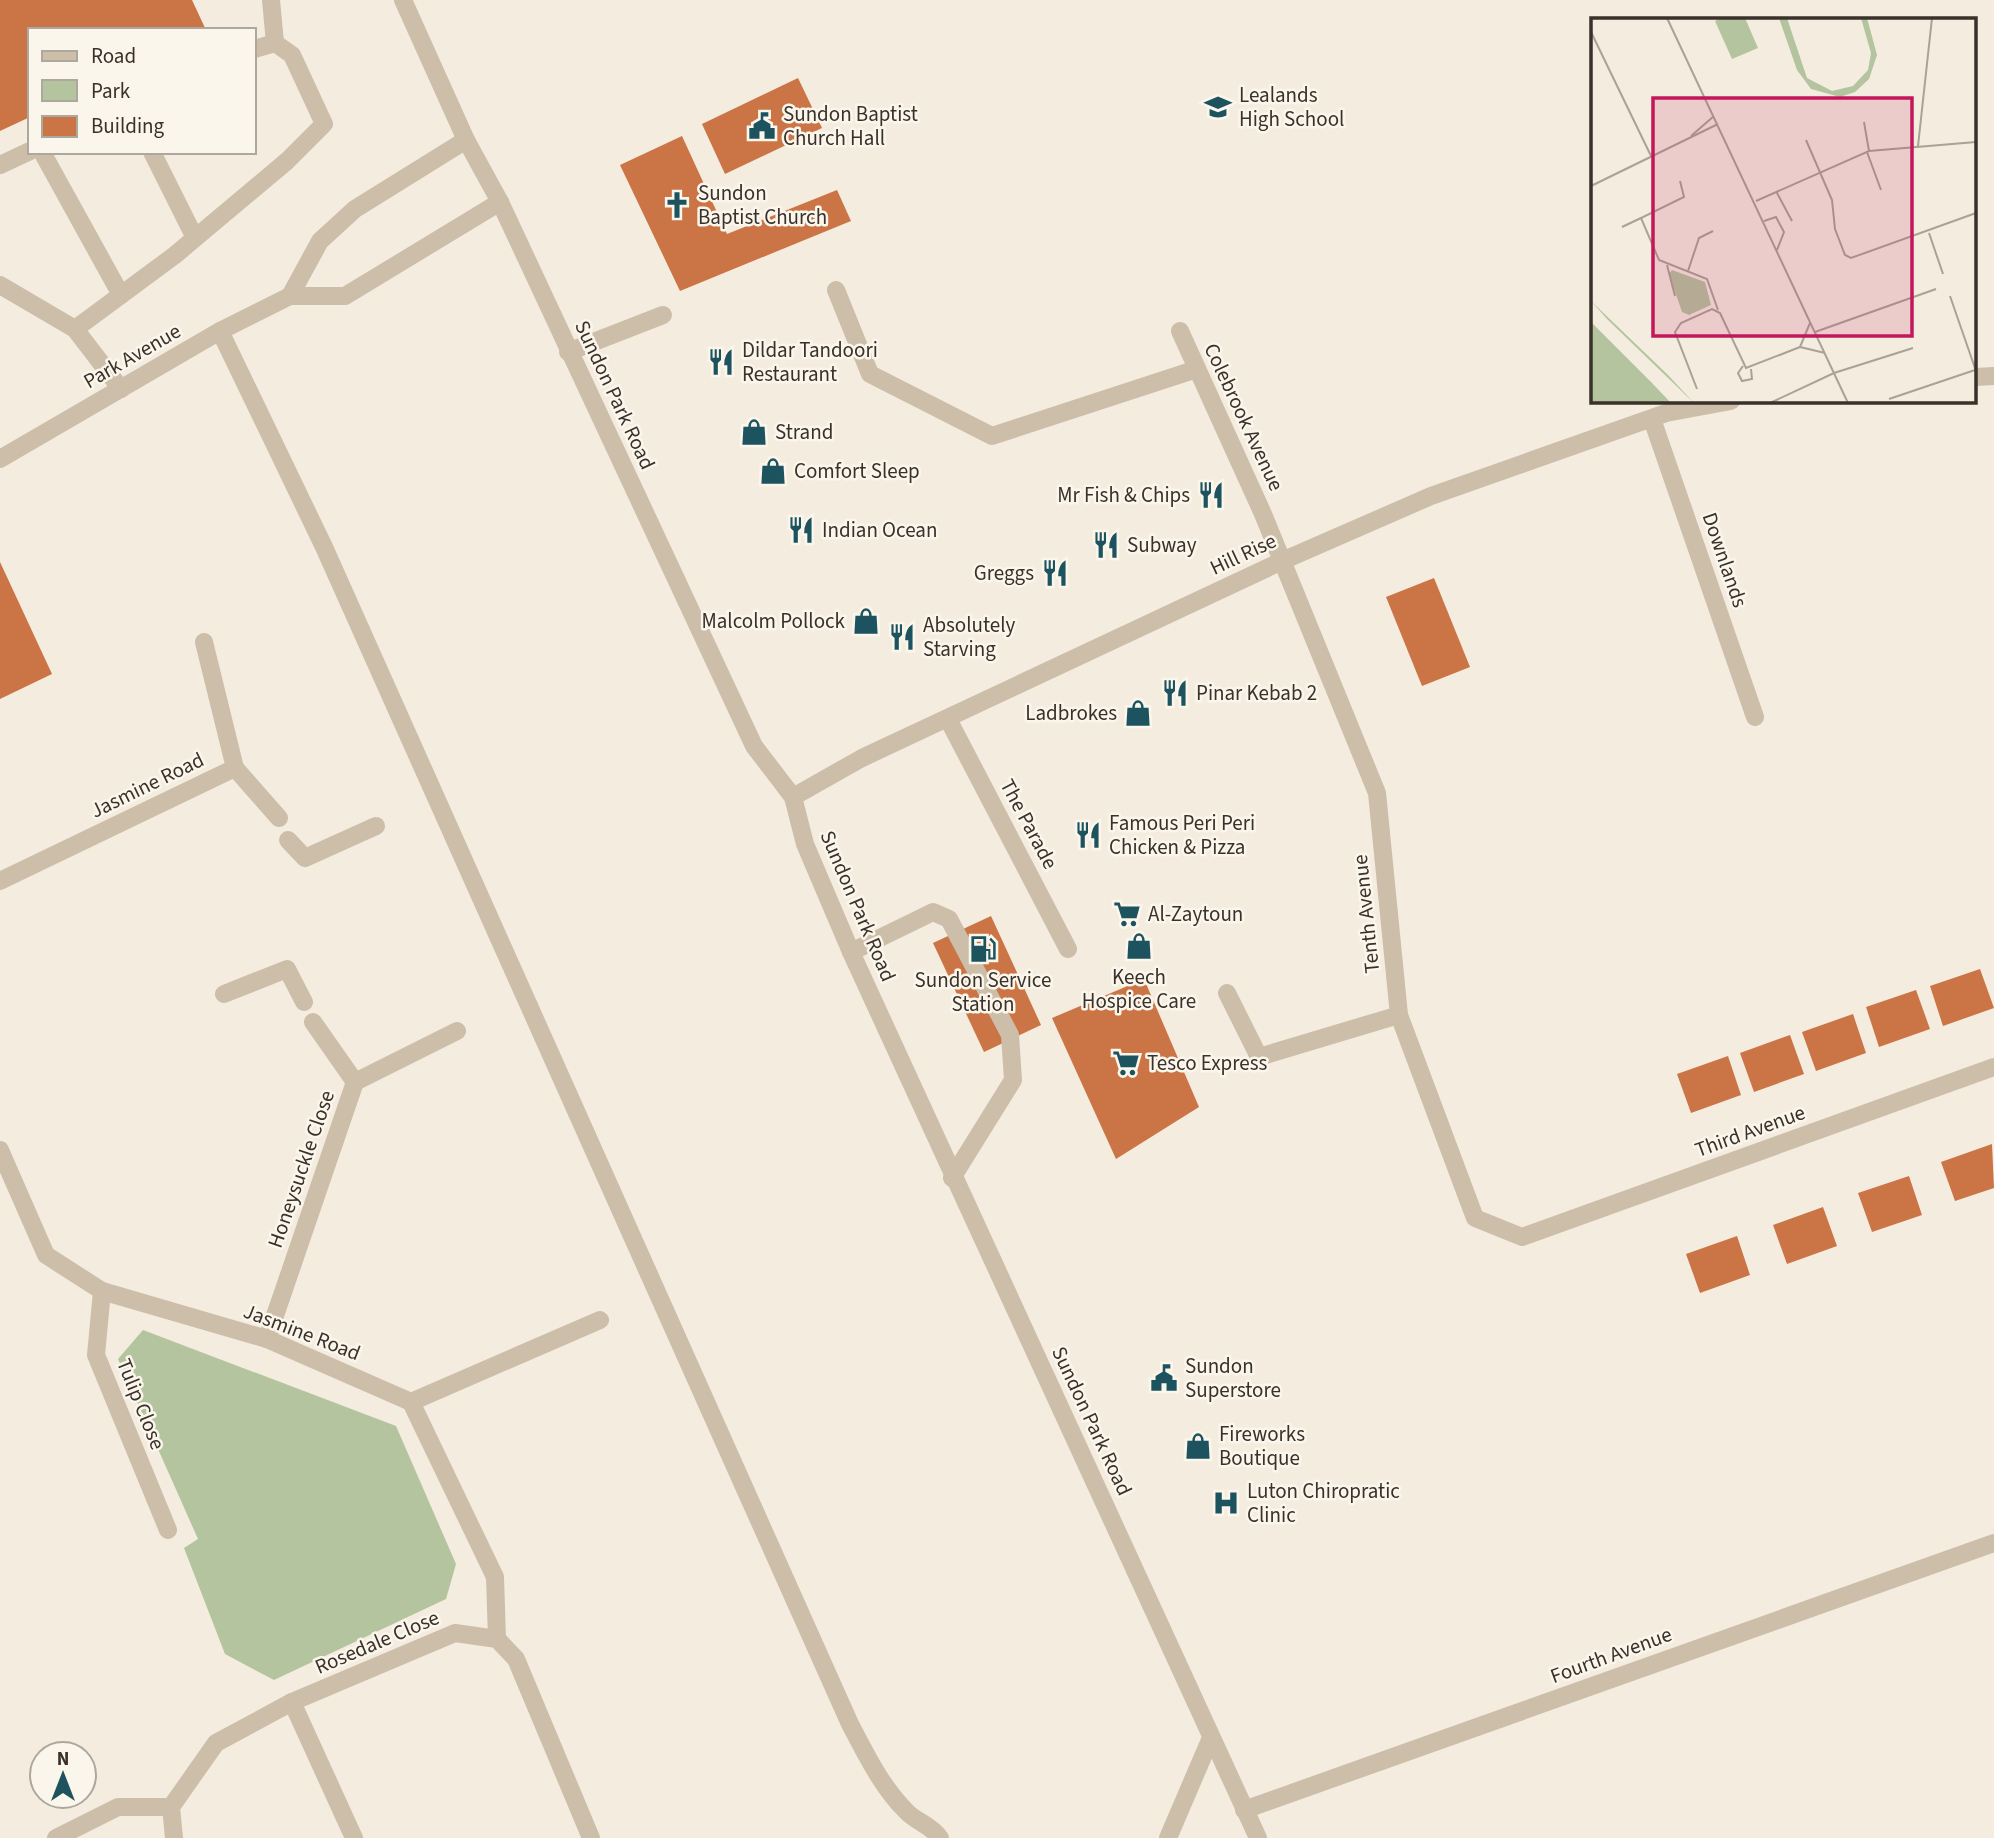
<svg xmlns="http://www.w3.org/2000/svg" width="1994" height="1838" font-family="'Source Sans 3',sans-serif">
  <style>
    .green { fill: #b3c49e }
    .building { fill: #cb7446 }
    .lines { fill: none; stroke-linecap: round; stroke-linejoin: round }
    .service { stroke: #cdbeaa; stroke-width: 18 }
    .minor { stroke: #cdbeaa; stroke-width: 18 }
    .tertiary { stroke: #cdbeaa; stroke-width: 18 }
    .labels { text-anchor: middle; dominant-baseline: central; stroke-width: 5; stroke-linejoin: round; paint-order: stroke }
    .poi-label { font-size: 21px; fill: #3a312a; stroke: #fbf6ec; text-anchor: start }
    .street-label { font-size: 21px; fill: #3a312a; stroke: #fbf6ec }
    .inset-road { fill: none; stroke: #aaa197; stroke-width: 2 }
    .view { fill: #c2185b; fill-opacity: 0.15; stroke: #c2185b; stroke-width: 3.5 }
    .inset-edge { fill: none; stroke: #3a312a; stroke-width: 3.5 }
  </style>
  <rect width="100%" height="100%" fill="#f4ecdf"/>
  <path class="green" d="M143 1330 396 1426 456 1564 446 1599 274 1680 225 1654 184 1548 198 1539 118 1359Z"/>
  <g class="building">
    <path d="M0 0H192L206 30H30V117L0 131Z"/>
    <path d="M798 78 822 128 725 174 702 124Z"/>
    <path d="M682 136 727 234 837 190 851 221 680 291 620 165Z"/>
    <path d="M0 562 52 674 0 699Z"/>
    <path d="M1434 578 1470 667 1422 686 1386 597Z"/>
    <path d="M991 916 1041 1025 984 1052 933 943Z"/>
    <path d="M1980 969 1994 1008 1943 1026 1930 986Z"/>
    <path d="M1144 979 1199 1107 1116 1159 1052 1018Z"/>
    <path d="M1916 990 1930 1029 1879 1047 1866 1007Z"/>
    <path d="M1853 1014 1866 1053 1816 1071 1802 1032Z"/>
    <path d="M1790 1035 1804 1074 1754 1092 1740 1053Z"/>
    <path d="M1728 1056 1741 1095 1691 1113 1677 1074Z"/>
    <path d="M1992 1144 1994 1188 1955 1201 1941 1162Z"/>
    <path d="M1909 1176 1922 1215 1872 1232 1858 1193Z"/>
    <path d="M1823 1207 1837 1246 1787 1264 1773 1225Z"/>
    <path d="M1737 1236 1750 1275 1700 1293 1686 1254Z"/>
  </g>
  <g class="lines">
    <g class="service">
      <path d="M271 0 275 43"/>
      <path d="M42 152 121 295"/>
      <path d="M152 152 195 238"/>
      <path d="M0 165 30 151"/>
      <path d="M0 285 75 329 121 389"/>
      <path d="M836 290 870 374 992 436 1197 369"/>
      <path d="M75 329 175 255 287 161 324 124 292 55 275 43 254 49"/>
      <path d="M220 331 324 547 850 1724C866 1754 881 1786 906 1811 916 1822 931 1825 940 1838"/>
      <path d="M568 352 663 315"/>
      <path d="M235 768 279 818"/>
      <path d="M288 840 305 858 376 826"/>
      <path d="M1227 993 1259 1057 1399 1015"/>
      <path d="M224 994 287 969 304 1002"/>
      <path d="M313 1022 355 1082"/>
      <path d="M411 1402 600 1320"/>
      <path d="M292 1702 354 1838"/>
      <path d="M56 1838 118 1807H171"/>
    </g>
    <g class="minor">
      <path d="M290 296 320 241 355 209 466 140"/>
      <path d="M1180 331 1263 514 1377 793 1399 1015 1475 1218 1522 1237 1994 1067"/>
      <path d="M1975 377 1994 376"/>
      <path d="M1652 419 1755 717"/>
      <path d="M0 459 220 331 290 296H345L500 202"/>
      <path d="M948 719 1068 949"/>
      <path d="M793 797 862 758 1282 561 1431 496 1666 413 1731 401"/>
      <path d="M0 881 235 768 204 642"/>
      <path d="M851 952 933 912 949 919 1010 1035 1013 1080 952 1178"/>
      <path d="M0 1150 46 1255 102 1291 267 1339 411 1402 495 1577 497 1639"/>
      <path d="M102 1291 96 1355 168 1530"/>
      <path d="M267 1339 355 1082 457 1031"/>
      <path d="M1244 1810 1994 1543"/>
      <path d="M174 1838 171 1807 216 1743 292 1702 455 1633 497 1639 516 1659 591 1838"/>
      <path d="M1168 1838 1210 1740"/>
    </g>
    <path class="tertiary" d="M403 0 466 140 500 202 754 746 793 797 805 844 851 952 1258 1838"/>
  </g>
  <defs>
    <symbol id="school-bare" viewBox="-9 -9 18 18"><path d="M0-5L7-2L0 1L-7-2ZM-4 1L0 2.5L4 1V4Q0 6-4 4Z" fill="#1d535e" stroke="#fbf6ec" stroke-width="2.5" paint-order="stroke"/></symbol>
    <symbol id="civic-bare" viewBox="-9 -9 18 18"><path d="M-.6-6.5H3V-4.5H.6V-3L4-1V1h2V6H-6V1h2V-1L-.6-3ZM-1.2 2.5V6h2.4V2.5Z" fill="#1d535e" stroke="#fbf6ec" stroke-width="2.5" paint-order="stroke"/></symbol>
    <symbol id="church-bare" viewBox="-9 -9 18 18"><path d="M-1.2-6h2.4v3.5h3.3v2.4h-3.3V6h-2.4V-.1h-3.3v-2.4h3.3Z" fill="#1d535e" stroke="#fbf6ec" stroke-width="2.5" paint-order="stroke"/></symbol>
    <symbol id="restaurant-bare" viewBox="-9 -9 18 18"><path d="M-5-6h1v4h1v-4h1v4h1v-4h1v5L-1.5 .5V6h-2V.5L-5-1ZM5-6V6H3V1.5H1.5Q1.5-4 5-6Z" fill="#1d535e" stroke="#fbf6ec" stroke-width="2.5" paint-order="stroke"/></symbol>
    <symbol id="shop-bare" viewBox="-9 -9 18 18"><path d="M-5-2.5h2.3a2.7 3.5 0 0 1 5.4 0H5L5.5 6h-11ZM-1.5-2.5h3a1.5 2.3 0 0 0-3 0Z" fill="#1d535e" stroke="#fbf6ec" stroke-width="2.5" paint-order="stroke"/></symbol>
    <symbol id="supermarket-bare" viewBox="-9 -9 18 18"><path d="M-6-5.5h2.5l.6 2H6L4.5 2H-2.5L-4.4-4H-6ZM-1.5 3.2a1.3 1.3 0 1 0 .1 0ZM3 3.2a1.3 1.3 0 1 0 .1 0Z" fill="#1d535e" stroke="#fbf6ec" stroke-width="2.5" paint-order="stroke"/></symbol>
    <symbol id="fuel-bare" viewBox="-9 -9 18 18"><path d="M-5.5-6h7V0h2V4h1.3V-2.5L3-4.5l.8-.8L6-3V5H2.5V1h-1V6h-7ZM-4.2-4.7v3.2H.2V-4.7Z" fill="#1d535e" stroke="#fbf6ec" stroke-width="2.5" paint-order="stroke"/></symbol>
    <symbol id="hospital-bare" viewBox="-9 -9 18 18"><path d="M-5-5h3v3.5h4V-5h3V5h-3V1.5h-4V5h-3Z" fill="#1d535e" stroke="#fbf6ec" stroke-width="2.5" paint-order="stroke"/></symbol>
  </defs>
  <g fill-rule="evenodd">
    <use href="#school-bare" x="1199" y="88" width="38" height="38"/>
    <use href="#civic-bare" x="743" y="107" width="38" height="38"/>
    <use href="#church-bare" x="658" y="186" width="38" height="38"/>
    <use href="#restaurant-bare" x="702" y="343" width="38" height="38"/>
    <use href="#shop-bare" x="735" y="413" width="38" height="38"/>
    <use href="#shop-bare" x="754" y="452" width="38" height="38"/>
    <use href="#restaurant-bare" x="1192" y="476" width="38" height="38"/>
    <use href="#restaurant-bare" x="782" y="511" width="38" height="38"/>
    <use href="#restaurant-bare" x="1087" y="526" width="38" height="38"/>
    <use href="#restaurant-bare" x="1036" y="554" width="38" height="38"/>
    <use href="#shop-bare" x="847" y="602" width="38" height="38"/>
    <use href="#restaurant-bare" x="883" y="618" width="38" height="38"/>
    <use href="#restaurant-bare" x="1156" y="674" width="38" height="38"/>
    <use href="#shop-bare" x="1119" y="694" width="38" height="38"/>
    <use href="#restaurant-bare" x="1069" y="816" width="38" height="38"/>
    <use href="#supermarket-bare" x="1108" y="895" width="38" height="38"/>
    <use href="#shop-bare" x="1120" y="927" width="38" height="38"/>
    <use href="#fuel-bare" x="964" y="930" width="38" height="38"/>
    <use href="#supermarket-bare" x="1107" y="1044" width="38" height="38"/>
    <use href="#civic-bare" x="1145" y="1359" width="38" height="38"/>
    <use href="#shop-bare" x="1179" y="1427" width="38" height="38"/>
    <use href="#hospital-bare" x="1207" y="1484" width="38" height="38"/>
  </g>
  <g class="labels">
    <g class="poi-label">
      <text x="1239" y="95">Lealands<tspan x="1239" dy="24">High School</tspan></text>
      <text x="783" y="114">Sundon Baptist<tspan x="783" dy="24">Church Hall</tspan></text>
      <text x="698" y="193">Sundon<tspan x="698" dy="24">Baptist Church</tspan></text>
      <text x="742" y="350">Dildar Tandoori<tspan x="742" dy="24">Restaurant</tspan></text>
      <text x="775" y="432">Strand</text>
      <text x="794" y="471">Comfort Sleep</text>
      <text x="1190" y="495" text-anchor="end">Mr Fish &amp; Chips</text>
      <text x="822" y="530">Indian Ocean</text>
      <text x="1127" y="545">Subway</text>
      <text x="1034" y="573" text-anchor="end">Greggs</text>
      <text x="845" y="621" text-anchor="end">Malcolm Pollock</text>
      <text x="923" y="625">Absolutely<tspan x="923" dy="24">Starving</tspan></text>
      <text x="1196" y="693">Pinar Kebab 2</text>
      <text x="1117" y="713" text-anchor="end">Ladbrokes</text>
      <text x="1109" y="823">Famous Peri Peri<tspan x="1109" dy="24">Chicken &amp; Pizza</tspan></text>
      <text x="1148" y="914">Al-Zaytoun</text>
      <text x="1139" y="977" text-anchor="middle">Keech<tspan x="1139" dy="24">Hospice Care</tspan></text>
      <text x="983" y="980" text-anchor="middle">Sundon Service<tspan x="983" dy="24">Station</tspan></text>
      <text x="1147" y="1063">Tesco Express</text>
      <text x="1185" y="1366">Sundon<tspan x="1185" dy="24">Superstore</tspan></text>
      <text x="1219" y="1434">Fireworks<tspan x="1219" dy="24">Boutique</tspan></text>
      <text x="1247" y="1491">Luton Chiropratic<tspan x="1247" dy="24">Clinic</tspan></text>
    </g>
    <g class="street-label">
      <text transform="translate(132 356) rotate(-30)">Park Avenue</text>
      <text transform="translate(615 395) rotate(65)">Sundon Park Road</text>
      <text transform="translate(1244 417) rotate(65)">Colebrook Avenue</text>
      <text transform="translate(1243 554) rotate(-25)">Hill Rise</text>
      <text transform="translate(1725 560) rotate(71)">Downlands</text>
      <text transform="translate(147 785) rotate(-26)">Jasmine Road</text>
      <text transform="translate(1029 824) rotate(62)">The Parade</text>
      <text transform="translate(858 906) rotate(67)">Sundon Park Road</text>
      <text transform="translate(1366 914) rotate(-96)">Tenth Avenue</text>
      <text transform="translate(1750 1131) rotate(-20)">Third Avenue</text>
      <text transform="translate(301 1169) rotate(-71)">Honeysuckle Close</text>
      <text transform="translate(302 1332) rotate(21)">Jasmine Road</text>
      <text transform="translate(141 1404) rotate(68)">Tulip Close</text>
      <text transform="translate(1092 1421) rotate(65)">Sundon Park Road</text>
      <text transform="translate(377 1642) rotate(-23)">Rosedale Close</text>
      <text transform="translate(1611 1655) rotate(-20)">Fourth Avenue</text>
    </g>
  </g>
  <g transform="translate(1591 18)">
    <rect width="385" height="385" fill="#f4ecdf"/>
    <path d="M130 0H154L167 30 141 41 124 3ZM188 0H196L216 60 241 73 262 68 277 52 280 35 270 0H276L286 37 278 61 264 74 249 79 220 71 206 52ZM81 252 114 264 120 287 98 297 91 294 78 256ZM0 283 77 357 103 385 17 302ZM0 304 61 365 80 385H0Z" fill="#b3c49e"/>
    <path class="inset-road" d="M76 0 257 385M0 14 61 140M273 104 278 133M100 118 123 98M215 122 241 182 244 211 254 237 260 240 385 195M327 128 341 0M276 134 290 172M89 163 93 179 50 200 68 242 116 261 127 292M0 168 127 106M185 173 201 203M165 183 278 133 385 124M173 203 185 199 193 214 186 232M31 209 50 200M338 215 352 256M76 247 84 278M97 253 108 220 122 213M359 278 385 353M224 314 345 271M209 329 219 305M209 329 234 335M152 348 147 355 151 363 161 361 160 351M106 371 84 314 90 305 121 291 129 295 155 350 209 329M298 381 384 352M179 385 243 355 322 330"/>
    <path class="view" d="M62 80H321V318H62Z"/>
    <rect width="385" height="385" class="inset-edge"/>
  </g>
  <rect x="28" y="28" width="228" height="126" fill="#fbf6ec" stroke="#aea79e" stroke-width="2"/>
  <rect x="42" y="51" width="35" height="10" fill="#cdbeaa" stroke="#aea79e" stroke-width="2"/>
  <text x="91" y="63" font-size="21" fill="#3a312a">Road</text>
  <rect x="42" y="80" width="35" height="21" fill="#b3c49e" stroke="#aea79e" stroke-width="2"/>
  <text x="91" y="98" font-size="21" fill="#3a312a">Park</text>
  <rect x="42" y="116" width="35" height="21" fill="#cb7446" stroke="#aea79e" stroke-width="2"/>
  <text x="91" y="133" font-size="21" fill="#3a312a">Building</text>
  <g transform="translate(63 1775)"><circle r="33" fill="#fbf6ec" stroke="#aea79e" stroke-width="2"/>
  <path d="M0-5L12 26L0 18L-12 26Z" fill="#1d535e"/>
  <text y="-10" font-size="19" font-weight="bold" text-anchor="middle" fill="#3a312a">N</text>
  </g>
</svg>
